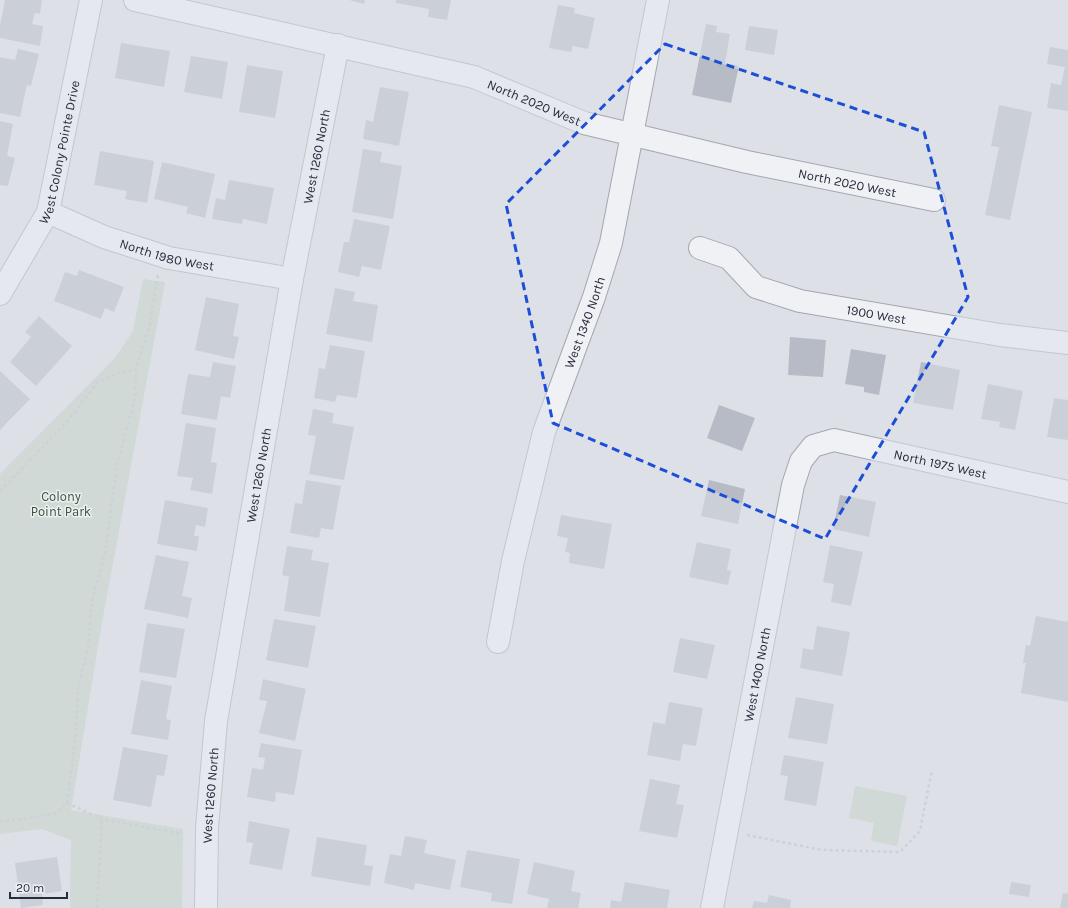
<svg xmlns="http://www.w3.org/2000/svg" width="1068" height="908" font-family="Karla,sans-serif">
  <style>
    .green { fill: #c1d0be }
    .building { fill: #b7bbc6 }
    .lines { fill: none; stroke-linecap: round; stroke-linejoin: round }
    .minor-casing { stroke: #a3a7b1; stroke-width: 24 }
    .path { stroke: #bbbec5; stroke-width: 2.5; stroke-dasharray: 3 3; stroke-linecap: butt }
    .minor { stroke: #eff1f5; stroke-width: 22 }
    .marked { fill: none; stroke: #1d4ed8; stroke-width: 3; stroke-dasharray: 8 5; stroke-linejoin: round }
    .labels { text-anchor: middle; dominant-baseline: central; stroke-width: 3; stroke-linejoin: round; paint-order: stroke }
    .street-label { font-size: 13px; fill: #272d3d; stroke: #eceff4 }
    .park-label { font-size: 13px; fill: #375834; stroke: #eceff4 }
  </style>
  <rect width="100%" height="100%" fill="#dde0e7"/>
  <g class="green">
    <path d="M143 279 165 282 101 628 71 810 183 829 182 908H70L71 840 42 829 0 834V474L115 358 133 331Z"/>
    <path d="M855 786 907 796 897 846 871 841 874 823 849 818Z"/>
  </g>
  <g class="building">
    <path d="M5 0H42L40 14 35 13 32 24 43 26 40 46 0 38V26Z"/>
    <path d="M349 0H365L364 4Z"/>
    <path d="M396 0H451L447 20 428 17 429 9 396 3Z"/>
    <path d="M558 5 575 8 574 13 595 18 588 49 573 46 571 52 549 48Z"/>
    <path d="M706 24 717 26 716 32 730 34 725 63 739 66 731 103 692 95Z"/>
    <path d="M749 26 778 30 774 55 745 50Z"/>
    <path d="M121 43 170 51 164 87 115 78Z"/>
    <path d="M1050 47 1068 50V111L1047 108 1051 83 1061 85 1065 67 1047 64Z"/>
    <path d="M18 49 39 54 31 86 27 85 20 117 0 113V57L15 60Z"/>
    <path d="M191 56 228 62 222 99 184 92Z"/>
    <path d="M247 65 283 71 275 118 239 112Z"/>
    <path d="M380 87 409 92 399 146 363 139 366 120 373 122Z"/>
    <path d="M999 105 1032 112 1010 220 985 215 999 147 991 146Z"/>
    <path d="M0 121 13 124 7 156 15 158 8 186 0 185Z"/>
    <path d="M363 149 382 152 380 162 402 166 393 219 352 212Z"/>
    <path d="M100 151 154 161 147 203 125 199 127 191 94 185Z"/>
    <path d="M162 162 215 174 205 218 186 213 188 207 154 199Z"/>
    <path d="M229 180 274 188 267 224 243 219 242 224 212 219 216 198 225 200Z"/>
    <path d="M354 219 390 226 381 270 362 266 359 277 338 272 344 242H349Z"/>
    <path d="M79 270 124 287 114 312 105 308 101 319 54 301 65 272 77 276Z"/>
    <path d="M335 288 355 292 353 301 378 305 372 342 326 334Z"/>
    <path d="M206 297 239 304 233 336 239 337 234 359 195 350Z"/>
    <path d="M39 316 72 346 36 386 10 362 31 337 25 332Z"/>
    <path d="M790 337 826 340 823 377 788 375Z"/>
    <path d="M330 345 365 351 357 398 337 395 335 402 314 398 319 368 325 369Z"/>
    <path d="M851 349 886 355 879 395 864 392V387L845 384Z"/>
    <path d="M213 362 236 366 230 398 221 396 217 420 181 414 188 374 210 377Z"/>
    <path d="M921 362 960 370 953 410 913 403Z"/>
    <path d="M0 371 30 399 0 430Z"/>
    <path d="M988 384 1023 391 1015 430 999 427 1000 422 981 419Z"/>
    <path d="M1054 398 1068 400V440L1047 437Z"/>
    <path d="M719 405 755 418 742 451 707 438Z"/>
    <path d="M313 409 334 413 332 423 354 427 344 480 309 474 316 436 308 435Z"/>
    <path d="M186 423 216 428 211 462 217 463 212 494 190 490 193 478 177 476Z"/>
    <path d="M306 480 341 486 333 530 321 528 319 538 290 533 295 503 302 504Z"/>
    <path d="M709 480 745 489 738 524 701 516Z"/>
    <path d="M840 495 876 502 869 537 833 529Z"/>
    <path d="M165 500 208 508 205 527 196 525 194 536H199L197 551 157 544Z"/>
    <path d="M561 515 612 524 604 569 569 563 570 553 565 552 568 538 557 536Z"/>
    <path d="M697 542 731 549 727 570 731 571 728 585 689 577Z"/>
    <path d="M830 545 863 552 851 606 831 602 834 584 823 582Z"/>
    <path d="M287 546 313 550 311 560 329 563 320 617 284 611 289 577 282 575Z"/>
    <path d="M156 555 189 562 182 596 192 598 188 618 144 609Z"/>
    <path d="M1036 616 1068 622V702L1021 693 1026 663H1023L1026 645 1030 646Z"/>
    <path d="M274 619 316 626 308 668 266 660Z"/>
    <path d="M147 623 185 629 176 678 139 672Z"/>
    <path d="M817 626 850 632 842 676 800 668 803 648 813 650Z"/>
    <path d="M680 638 715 645 707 679 673 672Z"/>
    <path d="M263 679 306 689 295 741 259 733 267 701 259 700Z"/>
    <path d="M141 680 172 686 166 719 171 720 168 740 131 734Z"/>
    <path d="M796 697 834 704 827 744 788 738Z"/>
    <path d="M669 702 703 708 696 746 683 744 680 761 647 755 653 722 665 724Z"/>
    <path d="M261 743 302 750 294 795 276 792 275 802 247 797 252 768 263 770 265 758 258 757Z"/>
    <path d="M123 747 168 755 164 776 157 775 151 807 113 800Z"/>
    <path d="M784 755 824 762 816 806 784 800 788 776 780 775Z"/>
    <path d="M650 779 680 785 676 804 684 805 677 838 639 831Z"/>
    <path d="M249 821 290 829 282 870 249 864 253 843 246 842Z"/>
    <path d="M405 836 427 840 424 853 456 860 450 890 415 883 414 890 384 883 390 854 401 856Z"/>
    <path d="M317 837 367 845 364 865 373 866 370 886 311 876Z"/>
    <path d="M467 850 520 859 512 904 491 901 492 893 460 887Z"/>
    <path d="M57 857 62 891 42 894 43 905 21 908 15 863Z"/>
    <path d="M534 862 575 871 571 891 581 893 578 908H547L549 899 527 894Z"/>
    <path d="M625 882 670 890 667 908H610L611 900 621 902Z"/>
    <path d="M1011 882 1031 885 1029 897 1009 894Z"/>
    <path d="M1063 893 1068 894V908H1060Z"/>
    <path d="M769 895 791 900 790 908H752L754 901 767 903Z"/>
  </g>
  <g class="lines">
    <defs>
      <g id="minor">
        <path id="s1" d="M135 0 474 77 584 123 747 162 934 200"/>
        <path id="s2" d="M48 212 104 237 169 258 292 279"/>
        <path id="s3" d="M700 248 729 258 756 287 800 301 1000 335 1068 343"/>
        <path id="s4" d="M0 294 48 212 91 0"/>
        <path id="s5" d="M498 642 513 561 544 432 594 297 611 243 658 0"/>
        <path id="s6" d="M206 908 207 828 216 721 292 279 338 45"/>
        <path id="s7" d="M712 908 793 485 801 461 813 446 834 440 1068 492"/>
      </g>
    </defs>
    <use href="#minor" class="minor-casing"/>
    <g class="path">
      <path d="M0 491 65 424 98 382 118 373 136 369"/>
      <path d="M67 803 102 819 183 834"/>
      <path d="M0 822 54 814 67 803 76 733 78 688 88 647 92 600 105 553 117 465 135 398 136 369 149 327 158 275"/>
      <path d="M747 835 822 850 900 852 920 831 932 770"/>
      <path d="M97 908 102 819"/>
    </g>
    <use href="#minor" class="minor"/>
  </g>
  <path d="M0 0H1068V908H0ZM665 44 924 132 968 297 825 539 553 423 506 204Z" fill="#dde0e7" fill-opacity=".55" fill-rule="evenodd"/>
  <path class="marked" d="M665 44 924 132 968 297 825 539 553 423 506 204Z"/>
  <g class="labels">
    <g class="street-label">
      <text stroke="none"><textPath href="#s1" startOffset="413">North 2020 West</textPath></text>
      <text stroke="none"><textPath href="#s4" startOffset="156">West Colony Pointe Drive</textPath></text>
      <text stroke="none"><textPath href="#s6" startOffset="761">West 1260 North</textPath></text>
      <text stroke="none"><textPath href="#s1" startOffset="737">North 2020 West</textPath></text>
      <text stroke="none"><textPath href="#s2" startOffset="127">North 1980 West</textPath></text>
      <text stroke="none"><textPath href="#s3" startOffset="194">1900 West</textPath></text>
      <text stroke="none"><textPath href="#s5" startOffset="332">West 1340 North</textPath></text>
      <text stroke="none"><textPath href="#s7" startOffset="606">North 1975 West</textPath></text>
      <text stroke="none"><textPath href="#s6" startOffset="437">West 1260 North</textPath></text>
      <text stroke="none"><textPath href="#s7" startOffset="238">West 1400 North</textPath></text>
      <text stroke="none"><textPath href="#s6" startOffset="113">West 1260 North</textPath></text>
    </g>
    <g class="park-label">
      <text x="61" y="496">Colony<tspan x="61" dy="15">Point Park</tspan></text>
    </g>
  </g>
  <path d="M10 892v6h57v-6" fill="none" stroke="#272d3d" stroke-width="2"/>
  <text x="16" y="892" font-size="12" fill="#272d3d" stroke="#eceff4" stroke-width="3" paint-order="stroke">20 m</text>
</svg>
